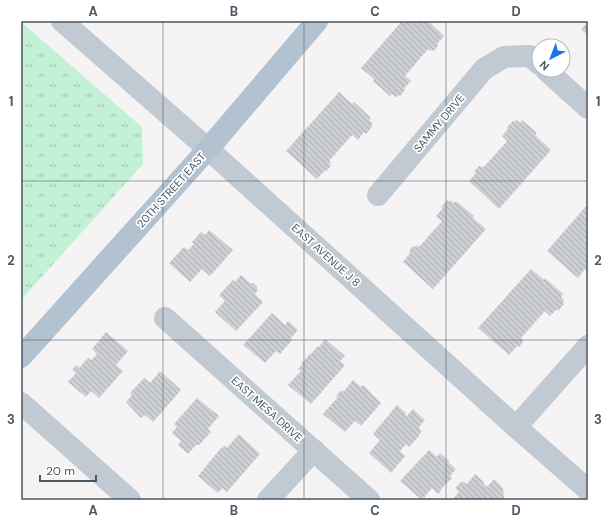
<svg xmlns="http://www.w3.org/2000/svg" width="609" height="521" font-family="'DM Sans',sans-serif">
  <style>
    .grass { fill: url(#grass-tufts) }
    .building { fill: url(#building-back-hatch) }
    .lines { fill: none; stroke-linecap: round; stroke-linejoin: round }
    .minor { stroke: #c1cad2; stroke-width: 22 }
    .major { stroke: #b3c2d1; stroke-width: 22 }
    .grid { fill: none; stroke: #4a5661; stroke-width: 1; stroke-opacity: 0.55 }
    .labels { text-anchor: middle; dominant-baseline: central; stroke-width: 3.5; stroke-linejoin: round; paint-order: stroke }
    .street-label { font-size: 11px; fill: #4a5661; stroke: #fff }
    .neatline { fill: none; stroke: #4a5661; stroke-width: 1.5 }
    .grid-label { font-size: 13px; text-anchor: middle; font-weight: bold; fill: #4a5661 }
  </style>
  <defs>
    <pattern id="grass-tufts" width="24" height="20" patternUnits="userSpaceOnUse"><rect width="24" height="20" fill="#c3f1d5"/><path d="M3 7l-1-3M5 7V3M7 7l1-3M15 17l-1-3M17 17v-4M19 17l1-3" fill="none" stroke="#a0c6b0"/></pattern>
    <pattern id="building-back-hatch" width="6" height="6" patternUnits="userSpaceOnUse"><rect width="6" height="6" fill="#cdcfd5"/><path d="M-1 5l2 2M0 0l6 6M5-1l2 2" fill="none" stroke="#a8abb0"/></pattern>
  </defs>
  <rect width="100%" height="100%" fill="#f5f3f3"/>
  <path class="grass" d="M21 22 142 127 143 164 21 300Z"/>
  <g class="building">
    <path d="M402 21H428L444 36 437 44 438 46 434 51 432 50 430 51 428 49 405 76 411 81 404 88 405 90 400 96 399 95 396 97 392 94 390 96 373 81 374 79 361 68Z"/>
    <path d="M584 21H588V35L581 29 587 23Z"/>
    <path d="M339 92 352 104 354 102 371 118 369 120 373 124 371 126 372 127 366 134 364 132 358 140 352 135 329 161 331 163 329 164 331 166 326 171 325 170 317 179 286 151Z"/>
    <path d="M516 120 520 123 522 120 537 133 535 135 551 150 499 209 469 181 476 173 474 172 479 166 481 167 482 166 484 167 507 141 502 136 508 129 507 127 513 121 514 122Z"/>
    <path d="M447 200 449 202 450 200 454 203 456 201 474 216 473 218 486 229 433 289 403 262 410 253 409 251 413 246 415 247 417 245 419 247 442 221 436 216 443 208 441 207Z"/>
    <path d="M588 204V270L587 271 585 269 578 278 547 251Z"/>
    <path d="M209 230 233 250 210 276 202 269 190 282 169 263 184 247 188 250 194 244 192 242 201 232 205 235Z"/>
    <path d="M531 269 544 280 545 278 563 294 561 297 564 300 563 302 564 304 558 311 557 309 550 316 545 311 521 338 523 339 522 341 523 342 519 347 517 346 509 355 478 328Z"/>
    <path d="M241 275 250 283H253L257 287V289L258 290 255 294 263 302 236 331 215 312 225 301 219 295 233 280 235 282Z"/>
    <path d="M272 313 285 325 288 321 298 330 290 339 292 340 280 354 276 351 265 363 243 345Z"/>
    <path d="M106 332 128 351 116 365 123 371 99 398 91 391 86 397 68 382 76 373 72 370 76 365 79 368 88 358 91 360 97 354 92 349Z"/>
    <path d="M325 339 345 356 340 361 345 365 311 404 288 385 301 371 298 369 302 365 301 364 310 354H311L318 346 319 347Z"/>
    <path d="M160 371 181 390 153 422 145 415 141 418 126 402 132 395 130 393 144 378 150 383Z"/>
    <path d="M353 380 361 387 363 385 381 403 361 426 355 421 345 432 323 414 338 397 336 396 341 390 343 392Z"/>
    <path d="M197 398 219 416 208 429 211 432 199 445H196L188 454 178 445 181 441 172 433 177 427 174 424Z"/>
    <path d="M397 405 406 413 405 414 407 416 413 409 425 420 419 427 420 428 419 429 422 431 419 435V436L409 447 406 444 400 451 405 456 391 473 369 453 380 440 373 434Z"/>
    <path d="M239 434 260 454 227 492 222 488 218 493 198 476 221 448V449L224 446 227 448Z"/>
    <path d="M429 450 437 457 440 453 449 461 448 462 456 469 450 476 452 478 440 490 441 491 438 494 432 488 422 500 400 481Z"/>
    <path d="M475 474 484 482 483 483 487 487 494 479 503 488 504 500H452L459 492 455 488 462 481 467 484Z"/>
  </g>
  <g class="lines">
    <g class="minor">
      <path d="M62 21 208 149 516 427 588 490"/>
      <path d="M546 70 588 108"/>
      <path d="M378 195 484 69 504 57 530 56 539 64"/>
      <path d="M165 318 369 500"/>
      <path d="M21 403 130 500"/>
      <path d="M516 427 588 346"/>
      <path d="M268 500 314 450"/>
    </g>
    <path class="major" d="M21 357 208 149 317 21"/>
  </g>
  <path class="grid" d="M163 21V500M304 21V500M446 21V500M21 181H588M21 340H588"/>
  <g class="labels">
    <g class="street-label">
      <text transform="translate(439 123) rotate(-50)">SAMMY DRIVE</text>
      <text transform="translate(171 190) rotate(-48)">20TH STREET EAST</text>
      <text transform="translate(326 255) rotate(42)">EAST AVENUE J 8</text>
      <text transform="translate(267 409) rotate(42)">EAST MESA DRIVE</text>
    </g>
  </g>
  <rect width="609" height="521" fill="none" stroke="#ffffff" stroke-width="44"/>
  <g transform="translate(551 58) rotate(222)"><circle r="19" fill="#ffffff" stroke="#b7bbc0"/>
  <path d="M0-3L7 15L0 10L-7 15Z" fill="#1a73e8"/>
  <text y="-6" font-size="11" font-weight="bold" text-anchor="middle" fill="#4a5661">N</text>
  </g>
  <path d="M40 475v6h56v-6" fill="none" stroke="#4a5661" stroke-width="2"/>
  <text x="46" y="475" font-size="12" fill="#4a5661" stroke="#ffffff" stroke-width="3" paint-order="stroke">20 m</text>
  <rect x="22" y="22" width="565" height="477" class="neatline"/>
  <g class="grid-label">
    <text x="93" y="16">A</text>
    <text x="234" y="16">B</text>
    <text x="375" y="16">C</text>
    <text x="516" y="16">D</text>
    <text x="11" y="106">1</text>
    <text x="598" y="106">1</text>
    <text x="11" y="265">2</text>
    <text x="598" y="265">2</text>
    <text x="11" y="424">3</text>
    <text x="598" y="424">3</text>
    <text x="93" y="515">A</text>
    <text x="234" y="515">B</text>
    <text x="375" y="515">C</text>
    <text x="516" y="515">D</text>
  </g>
</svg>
